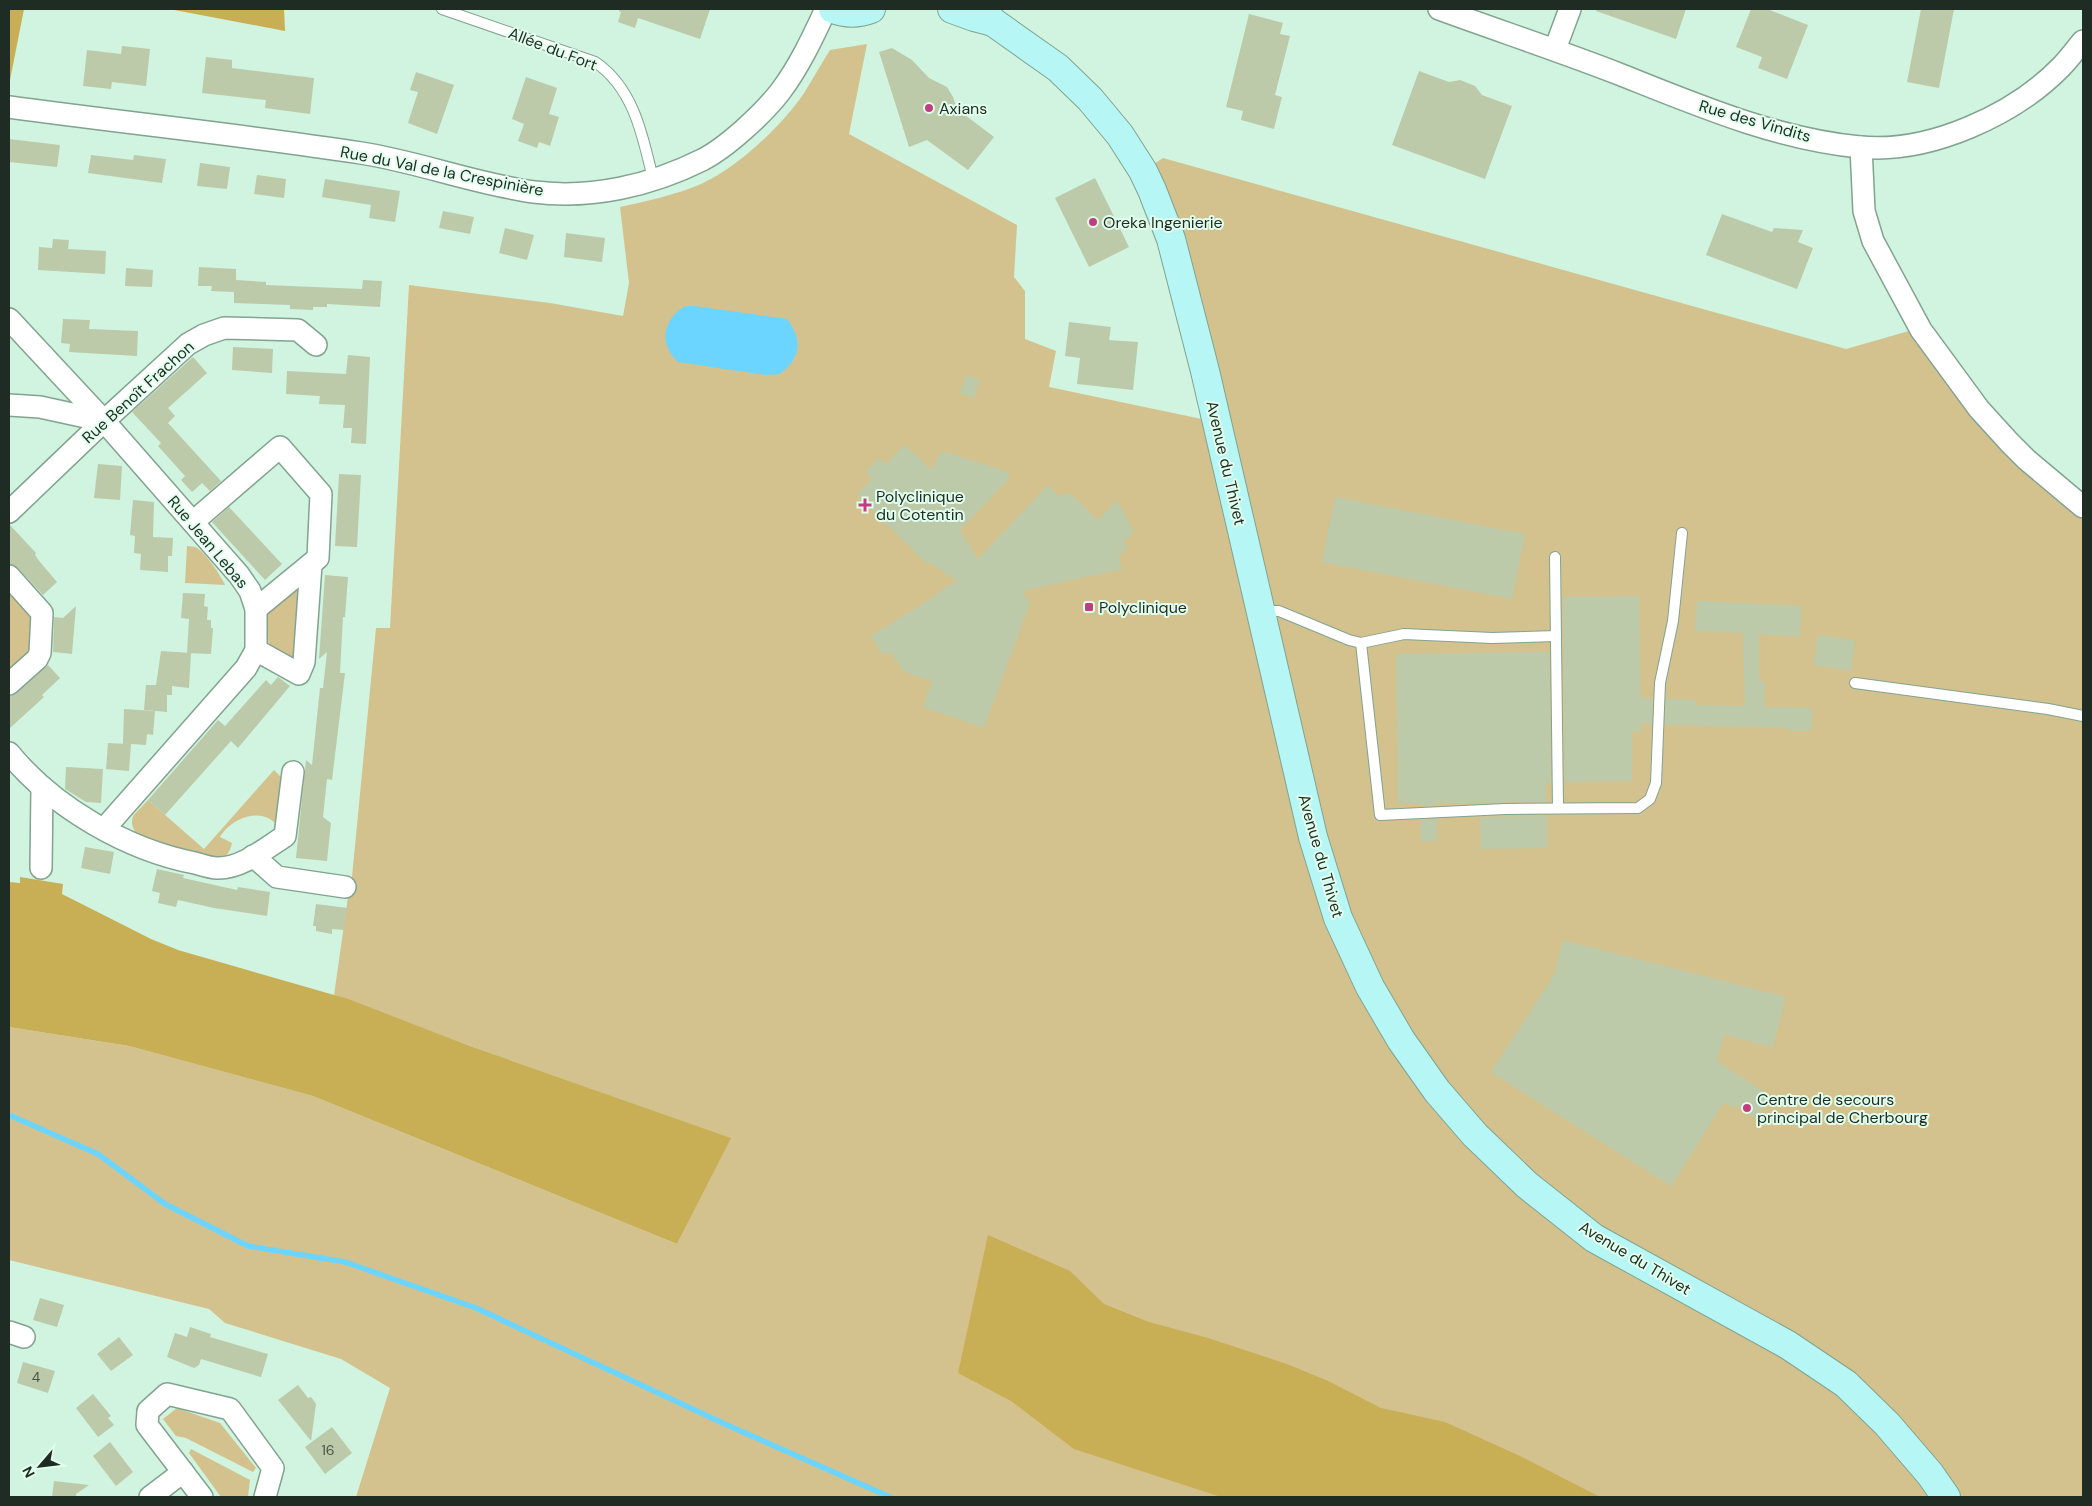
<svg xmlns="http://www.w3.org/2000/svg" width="2092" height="1506" font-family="'DM Sans',sans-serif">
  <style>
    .green { fill: #d3c28d }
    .forest { fill: #c8ae54 }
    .water { fill: #6bd5ff }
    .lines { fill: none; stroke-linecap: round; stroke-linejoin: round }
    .stream { stroke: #6bd5ff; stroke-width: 5.5 }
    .building { fill: #bccaaa }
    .lane-casing { stroke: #81a390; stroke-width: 12 }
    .street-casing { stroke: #81a390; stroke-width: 24 }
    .secondary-casing { stroke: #81a390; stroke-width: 30 }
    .lane { stroke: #fff; stroke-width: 10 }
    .street { stroke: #fff; stroke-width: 21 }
    .secondary { stroke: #b6f6f5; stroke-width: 28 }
    .poi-dot { fill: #c33e81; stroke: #e2ffee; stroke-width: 2 }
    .labels { text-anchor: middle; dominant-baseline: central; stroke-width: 4; stroke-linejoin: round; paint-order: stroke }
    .number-label { font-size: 14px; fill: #465446 }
    .street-label { font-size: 16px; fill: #1e2c24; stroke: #e2ffee }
    .poi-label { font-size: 16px; fill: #1e2c24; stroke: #e2ffee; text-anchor: start }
  </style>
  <rect width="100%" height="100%" fill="#d0f4df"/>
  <g class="green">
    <path d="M867 44 849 134 1017 225 1014 277 1025 291V339L1056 351 1049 387 1216 422 1143 171 1163 158 1846 349 1909 331 1947 381 2083 515V1497H356L390 1388 341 1359 225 1323 209 1309 9 1260V1027L129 1046 313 1096 677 1244 730 1138 470 1046 334 995 348 897 351 896 352 877 376 628H390L409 285 550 303 623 316 629 283 620 207C647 201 675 195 701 184 736 169 783 125 804 93 813 79 821 64 830 50Z"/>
    <path d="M187 546C188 546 195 547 195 547 204 550 221 576 225 585L185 583Z"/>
    <path d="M300 581 297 655 292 659 269 650 266 612Z"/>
    <path d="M9 584 35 614V647L9 676Z"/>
    <path d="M274 770 284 780 277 825C261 806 231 818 220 837L232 843C230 852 227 857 218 859L138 838C126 816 133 817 148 800L204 849Z"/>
    <path d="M177 1408 220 1423 256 1468 253 1472 186 1438 176 1436 163 1419Z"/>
    <path d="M191 1449 250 1480 248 1497H221L189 1453Z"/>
  </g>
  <g class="forest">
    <path d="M9 9H24L10 80H9Z"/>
    <path d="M169 9H284L285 31Z"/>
    <path d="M20 877 63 884 62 894 151 939 178 950 348 999 470 1046 731 1138 677 1244 313 1096 129 1046 9 1027V882L20 883Z"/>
    <path d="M988 1235 1070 1271 1104 1304 1149 1322 1208 1338 1287 1364 1328 1381 1381 1408 1445 1422 1520 1456 1600 1497H1221L1074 1449 1011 1401 958 1373Z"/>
  </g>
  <path class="water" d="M694 306 787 319C803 340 801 358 780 374L766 375 678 362C665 349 661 335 671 319 674 315 678 310 682 308 685 306 691 306 694 306Z"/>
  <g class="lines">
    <path class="stream" d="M9 1115 98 1154 165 1204 248 1246 345 1262 476 1308 727 1425 890 1497"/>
  </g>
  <g class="building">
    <path d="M619 9H710L700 39 638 18 635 28 618 22 621 12 619 11Z"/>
    <path d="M1597 9H1686L1676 39 1596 11Z"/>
    <path d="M1751 9H1767L1808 25 1787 79 1758 68 1762 57 1736 47Z"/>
    <path d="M1921 9H1954L1939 88 1907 82Z"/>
    <path d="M1249 14 1283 23 1280 34 1290 36 1275 95 1282 97 1274 129 1241 120 1243 111 1226 107Z"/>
    <path d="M122 46 150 49 146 86 112 82 111 89 83 86 87 50 121 54Z"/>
    <path d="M892 48 912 60 929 78 947 87 953 97 957 109 994 137 968 170 927 140 909 147 879 52Z"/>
    <path d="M206 57 232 60V68L314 78 310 114 265 108 266 100 202 93Z"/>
    <path d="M1419 71 1449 82 1460 80 1475 86 1482 95 1512 106 1485 179 1392 145Z"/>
    <path d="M416 72 454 85 437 134 408 123 418 92 410 90Z"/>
    <path d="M526 77 557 88 549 114 559 117 550 146 539 142 537 148 518 141 524 124 512 119Z"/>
    <path d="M9 139 60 145 57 167 9 162Z"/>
    <path d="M91 155 133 160 134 155 166 159 162 183 88 173Z"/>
    <path d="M200 163 230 167 227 189 197 186Z"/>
    <path d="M257 175 286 179 284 198 254 194Z"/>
    <path d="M1095 178 1129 247 1089 267 1055 198Z"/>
    <path d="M325 179 400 191 395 222 369 218 371 205 322 197Z"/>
    <path d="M443 211 474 217 470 234 439 228Z"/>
    <path d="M1722 214 1772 232 1774 228 1803 230 1798 242 1813 248 1797 289 1706 255Z"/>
    <path d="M505 228 534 235 527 260 499 253Z"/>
    <path d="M566 233 605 238 602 262 564 257Z"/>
    <path d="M53 239 69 240 68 249 106 251 105 274 38 270 39 247 52 248Z"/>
    <path d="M199 267 236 269V280L266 282V285L362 289 363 280 382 281 380 307 327 304V307H313V310L290 309V305L234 303V292L211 291 212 286H198Z"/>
    <path d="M126 268 153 270 152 287 125 286Z"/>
    <path d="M63 319 90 320 89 329 138 331 137 356 69 352 70 344 61 343Z"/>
    <path d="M1069 322 1111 327 1109 340 1138 342 1133 390 1077 384 1080 358 1065 356Z"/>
    <path d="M233 347 273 349 272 373 232 370Z"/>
    <path d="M348 355 370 357 366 444 351 443 352 428H343L345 405 319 404 320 396 286 394 287 371 346 374Z"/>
    <path d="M193 357 207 373 168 408 175 416 168 423 221 481 210 491 202 483 192 492 181 480 185 476 158 446 161 443 132 412Z"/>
    <path d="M966 375 980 380 974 398 960 393Z"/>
    <path d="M905 445 932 470 942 451 1008 472 1009 477 1008 480 960 530 978 559 1048 485 1059 496 1070 493 1098 520 1117 500 1134 532 1123 543 1128 547 1119 556 1122 569 1022 591 1030 603 984 728 923 707 932 681 904 672 892 653 882 654 871 636 937 595V593L957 581 929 562 927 564 857 495 872 479 866 472 879 458 886 464Z"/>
    <path d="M98 464 122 466 120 500 94 498Z"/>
    <path d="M339 474 361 475 357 547 335 546Z"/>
    <path d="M1335 497 1525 534 1512 599 1322 562Z"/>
    <path d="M133 500 154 502 153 537 173 538 172 556H168V572L140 570 141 554 134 553 135 536 130 535Z"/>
    <path d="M229 507 282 564 265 580 212 522Z"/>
    <path d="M9 524 36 553 35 555 40 562 57 582 43 595 18 568 9 563Z"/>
    <path d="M325 575 348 577 345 617H343L340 673H345L332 780 327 779 323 817 331 823 327 861 296 858 306 760 312 765 320 688H323L327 652 319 659Z"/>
    <path d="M183 593 205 594 204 606 208 607 207 620H211V628H213L211 654 187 653 189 619 181 618Z"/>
    <path d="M1639 596 1641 698 1652 699V724L1641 723V732H1632V781L1565 782 1563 597Z"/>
    <path d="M1697 601 1802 606 1800 637 1759 634V681H1764L1765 707 1812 708 1811 731H1788V728L1665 725 1666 699 1696 700 1695 705 1745 706 1743 633 1695 631Z"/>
    <path d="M76 606 72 654 53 652 54 617 63 618Z"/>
    <path d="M1818 635 1855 640 1851 671 1814 665Z"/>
    <path d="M161 651 191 653 189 688 172 686V695H167V712L144 710 146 685H156Z"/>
    <path d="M1549 652 1551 782 1546 783V802L1437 803V805L1420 806V803H1398L1396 654Z"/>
    <path d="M48 665 60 678 42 695 44 697 9 729V696L17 693Z"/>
    <path d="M278 677 290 686 238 748 231 741 165 815 148 800 218 720 225 726 266 680 271 685Z"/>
    <path d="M124 709 155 711 153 735 147 734 146 745 131 744 129 771 106 769 108 743 127 744H123Z"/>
    <path d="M66 767 103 769 101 803 86 802 65 789Z"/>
    <path d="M1547 816V848L1481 849 1480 817Z"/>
    <path d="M1437 819V841L1421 842 1420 820Z"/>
    <path d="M85 847 114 852 110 874 81 868Z"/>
    <path d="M157 869 184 875 183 878 237 890 238 887 270 892 267 916 214 908 178 900 176 907 158 903 160 893 152 891Z"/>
    <path d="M316 904 347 908 344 930 332 929V934L316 931V926H313Z"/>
    <path d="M1563 940 1786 997 1773 1047 1724 1035 1717 1061 1770 1096 1756 1119 1736 1105 1734 1108 1724 1102 1671 1186 1491 1072 1554 975Z"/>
    <path d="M40 1298 64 1305 57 1327 33 1320Z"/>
    <path d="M190 1327 211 1334 210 1337 268 1354 261 1377 201 1359 199 1365 194 1368 167 1357 175 1333 187 1337Z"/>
    <path d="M119 1337 133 1355 111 1371 97 1354Z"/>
    <path d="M23 1362 55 1371 48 1393 17 1383Z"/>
    <path d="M298 1385 308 1398 311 1397 316 1404 311 1441 278 1400Z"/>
    <path d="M93 1394 111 1416 108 1418 114 1425 98 1437 76 1408Z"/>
    <path d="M332 1427 352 1453 325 1474 305 1447Z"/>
    <path d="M110 1442 133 1472 116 1486 93 1456Z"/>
    <path d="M54 1481 89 1485 76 1494V1497H52Z"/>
  </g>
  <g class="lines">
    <defs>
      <g id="lane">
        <path d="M442 9 595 62C634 88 643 137 653 179"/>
        <path d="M1555 557 1558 808"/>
        <path d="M1262 611H1279L1349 640 1361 643 1404 634 1492 638 1556 636"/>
        <path d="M1361 643 1380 815 1505 809 1638 808 1650 799 1656 783 1660 683 1673 621 1682 533"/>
        <path d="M1855 683 2048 709 2083 716"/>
      </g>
      <g id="street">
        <path d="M1439 9C1499 31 1560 51 1619 74 1697 105 1776 139 1860 147 1929 154 2014 115 2061 67 2069 59 2076 49 2083 41"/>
        <path d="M1555 49 1570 9"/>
        <path d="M9 107C126 123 244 135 361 153 419 162 475 184 534 192 591 199 650 186 702 160 726 148 763 114 780 92 799 67 813 37 826 9"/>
        <path d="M1861 147 1864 211 1873 241 1921 330 1979 409 2009 442 2027 460 2083 507"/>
        <path d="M9 319 104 421 239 575 250 591 256 609V650L246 668 104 829"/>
        <path d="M9 405 40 407 104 421"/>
        <path d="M9 512 104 421 188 344 204 335 224 328 298 330 316 345"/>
        <path d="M193 522 280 447 321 494 318 558 256 609"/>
        <path d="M9 576 42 613 40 653 37 659 9 684"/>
        <path d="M256 650 299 674 304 662 311 565"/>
        <path d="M9 753C53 807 127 850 195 863 202 865 210 868 217 868 241 869 266 848 285 836L293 772"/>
        <path d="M253 856 277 877 345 887"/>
        <path d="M41 868 42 787"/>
        <path d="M9 1332 24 1337"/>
        <path d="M150 1497 183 1472"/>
        <path d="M202 1497 147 1425 148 1411 167 1394 230 1409 273 1468 265 1497"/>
      </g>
      <g id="secondary">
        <path d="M833 9C846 14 858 14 871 9"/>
        <path d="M952 9 974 17 993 22"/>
        <path d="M982 9 993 22 1058 68 1090 99 1120 135 1143 171 1152 190 1171 239 1205 371 1313 837 1338 918 1370 987 1401 1040 1437 1091 1475 1135 1527 1185 1594 1238 1788 1345 1846 1384 1887 1424 1930 1474 1946 1497"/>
      </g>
    </defs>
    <use href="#lane" class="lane-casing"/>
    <use href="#street" class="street-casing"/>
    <use href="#secondary" class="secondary-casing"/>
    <use href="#lane" class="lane"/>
    <use href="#street" class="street"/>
    <use href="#secondary" class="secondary"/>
  </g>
  <g class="poi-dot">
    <circle cx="929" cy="108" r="5"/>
    <circle cx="1093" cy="222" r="5"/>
    <path d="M862.5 497.5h5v5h5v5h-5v5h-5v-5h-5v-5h5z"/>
    <rect x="1084" y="602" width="10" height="10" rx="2.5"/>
    <circle cx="1747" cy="1108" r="5"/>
  </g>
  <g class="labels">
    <g class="number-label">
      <text x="36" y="1377">4</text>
      <text x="328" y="1450">16</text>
    </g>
    <g class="street-label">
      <text transform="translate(553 49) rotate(21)">Allée du Fort</text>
      <text transform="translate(1755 121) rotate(16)">Rue des Vindits</text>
      <text transform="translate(442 171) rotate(11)">Rue du Val de la Crespinière</text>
      <text transform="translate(138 392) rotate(-42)">Rue Benoît Frachon</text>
      <text transform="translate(1226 463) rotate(77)">Avenue du Thivet</text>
      <text transform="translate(208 542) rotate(50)">Rue Jean Lebas</text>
      <text transform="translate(1321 856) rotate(74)">Avenue du Thivet</text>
      <text transform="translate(1635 1258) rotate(31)">Avenue du Thivet</text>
    </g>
    <g class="poi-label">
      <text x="939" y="108">Axians</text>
      <text x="1103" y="222">Oreka Ingenierie</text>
      <text x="876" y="496">Polyclinique<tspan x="876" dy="18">du Cotentin</tspan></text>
      <text x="1099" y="607">Polyclinique</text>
      <text x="1757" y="1099">Centre de secours<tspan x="1757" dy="18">principal de Cherbourg</tspan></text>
    </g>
  </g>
  <rect width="2092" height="1506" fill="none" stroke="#1e2c24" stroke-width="20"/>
  <g transform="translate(40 1466) rotate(242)" stroke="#e2ffee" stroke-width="4" paint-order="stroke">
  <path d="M0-4L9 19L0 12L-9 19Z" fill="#1e2c24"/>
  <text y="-8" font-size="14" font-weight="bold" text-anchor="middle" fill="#1e2c24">N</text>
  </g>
</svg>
